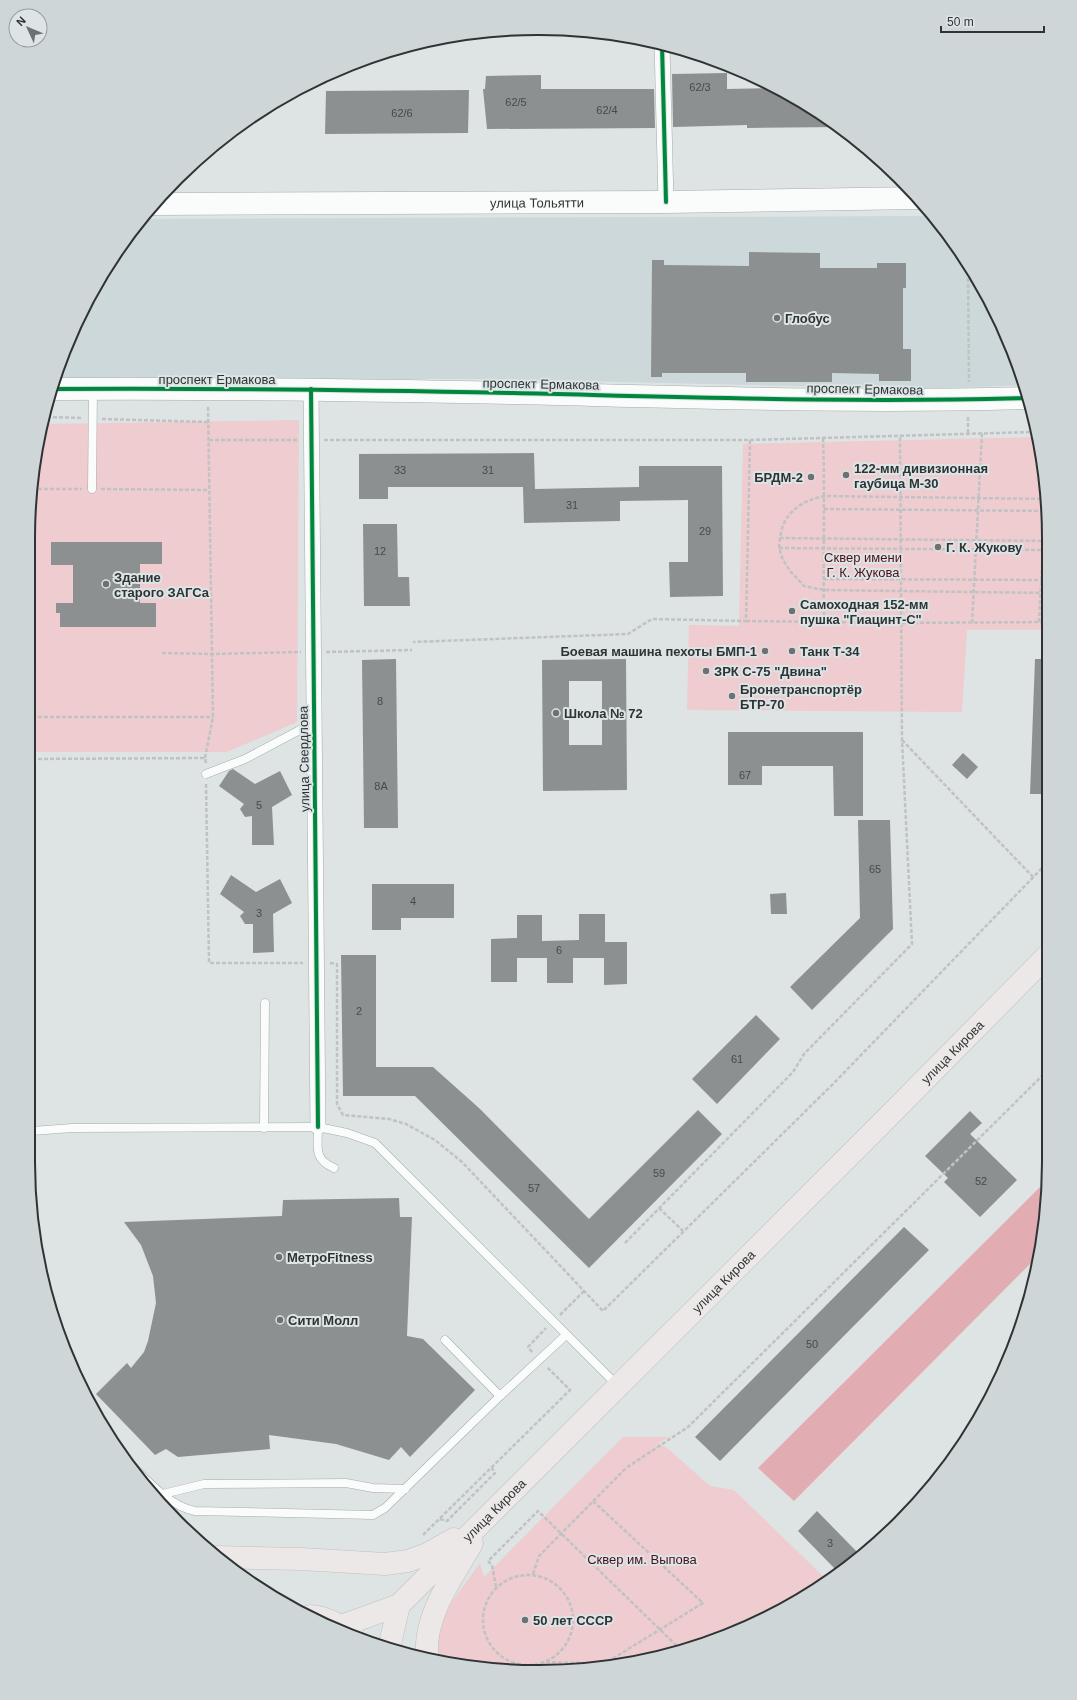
<svg xmlns="http://www.w3.org/2000/svg" width="1077" height="1700" font-family="Helvetica,sans-serif">
  <style>
    .built { fill: #ccd8d9 }
    .green { fill: #eecccf }
    .forest { fill: #e1adb2 }
    .building { fill: #8d9090; fill-rule: evenodd }
    .lines { fill: none; stroke-linecap: round; stroke-linejoin: round }
    .lane-casing { stroke: #a7abab; stroke-width: 9 }
    .street-casing { stroke: #a7abab; stroke-width: 16 }
    .secondary-casing { stroke: #a7abab; stroke-width: 23 }
    .primary-casing { stroke: #bec0c1; stroke-width: 23 }
    .path { stroke: #c0c2c3; stroke-width: 2.5; stroke-dasharray: 4 2; stroke-linecap: butt }
    .lane { stroke: #fafbfb; stroke-width: 8 }
    .street { stroke: #fafbfb; stroke-width: 15 }
    .secondary { stroke: #fafbfb; stroke-width: 22 }
    .primary { stroke: #ede8e8; stroke-width: 22 }
    .cycleway-casing { stroke: #dce4e5; stroke-width: 6 }
    .cycleway { stroke: #00873e; stroke-width: 4 }
    .poi-dot { fill: #6d7171; stroke: #dce4e5; stroke-width: 1.5 }
    .labels { text-anchor: middle; dominant-baseline: central; stroke-width: 4; stroke-linejoin: round; paint-order: stroke }
    .number-label { font-size: 11px; fill: #474a4b }
    .street-label { font-size: 13px; fill: #303334; stroke: #dce4e5 }
    .poi-label { font-size: 13px; font-weight: bold; fill: #303334; stroke: #dce4e5; text-anchor: start }
    .park-label { font-size: 13px; fill: #4d0f1b; stroke: #dce4e5 }
    .rim { fill: none; stroke: #303334; stroke-width: 2 }
  </style>
  <rect width="100%" height="100%" fill="#dee3e3"/>
  <path class="built" d="M932 216 981 283 1022 375 1024 385 926 389 489 379H57L67 343 134 228 142 219Z"/>
  <g class="green">
    <path d="M299 420 297 722 227 752H32V472L45 424Z"/>
    <path d="M1034 437 1048 505 1047 630H967L962 712 687 710 689 625 739 626 743 444Z"/>
    <path d="M623 1437H669L658 1443 667 1448 710 1486 734 1490 828 1581 734 1633 671 1655 605 1668 505 1671 435 1657 438 1621 480 1563 484 1577Z"/>
  </g>
  <path class="forest" d="M1045 1182V1228L1037 1257 794 1501 758 1468Z"/>
  <g class="building">
    <path d="M727 73V89L777 88 839 127 747 128V125L673 127 672 74Z"/>
    <path d="M541 75V89H654L655 128 487 129 483 89H485L486 76Z"/>
    <path d="M469 90 468 133 325 134 326 91Z"/>
    <path d="M749 252 820 253V268H877V263H906V288H903V349H911V381H879V374L832 373V382H746V373H662V377H651L652 260H664V265L749 266Z"/>
    <path d="M534 453 535 489 639 487V466H722L723 596 670 597 669 562H688V500L620 501V521L524 523 523 487H388V499H359V454Z"/>
    <path d="M363 524H397L398 577H409L410 606H364Z"/>
    <path d="M51 542H162V564H140V603H156V627H60V613H56V603H73V565H51Z"/>
    <path d="M396 659 398 828H364L362 660Z"/>
    <path d="M626 659 627 790 543 791 542 660ZM569 681H602V745H569Z"/>
    <path d="M1035 659H1047V794H1030Z"/>
    <path d="M728 732H863V816H834L833 766H762V785H728Z"/>
    <path d="M963 753 978 767 967 779 952 765Z"/>
    <path d="M233 769 255 784 280 771 292 795 272 807 274 845H252V816L245 817 240 809 244 804 219 786 229 771Z"/>
    <path d="M858 820H890L893 929 812 1010 790 987 860 918Z"/>
    <path d="M231 875 256 892 280 879 292 903 273 914 274 952 253 953V924H245L240 916 244 912 220 894Z"/>
    <path d="M372 884H454V918H401V930H372Z"/>
    <path d="M786 893 787 914H771L770 894Z"/>
    <path d="M579 914H605V942H627V984L604 985V958H573V983H547V958H517V982H491V939L517 938V915H542V941L579 940Z"/>
    <path d="M341 955H376V1067H433L479 1108 589 1219 698 1110 722 1134 589 1268 415 1096H343Z"/>
    <path d="M756 1015 780 1039 717 1104 692 1079Z"/>
    <path d="M970 1111 982 1123 970 1134 1017 1180 980 1217 944 1182 948 1178 925 1156Z"/>
    <path d="M399 1198 400 1217H412L407 1336 423 1339 475 1390 410 1457 401 1447 389 1460 336 1444 269 1435 270 1449 178 1457 166 1449 155 1455 96 1394 127 1363 131 1368 144 1352 148 1341 156 1303 153 1276 141 1245 124 1222 282 1216 283 1200Z"/>
    <path d="M904 1227 929 1250 720 1461 695 1437Z"/>
    <path d="M817 1511 861 1556 839 1573 798 1531Z"/>
  </g>
  <g class="lines">
    <defs>
      <g id="lane">
        <path d="M92 489 93 390"/>
        <path d="M206 774 245 759 313 723"/>
        <path d="M318 1127C318 1147 313 1159 334 1168"/>
        <path d="M264 1128 265 1003"/>
        <path d="M32 1131 72 1128 318 1127 347 1133 375 1143 618 1386"/>
        <path d="M445 1340 500 1396"/>
        <path d="M123 1457C144 1476 167 1506 195 1511L373 1515 385 1508 500 1396 566 1335"/>
        <path d="M163 1494 204 1484 346 1483 373 1488 405 1489"/>
      </g>
      <g id="street">
        <path d="M662 44 666 202"/>
        <path d="M311 389 318 1127"/>
      </g>
      <g id="secondary">
        <path id="s1" d="M155 204 666 202 919 198"/>
        <path d="M55 389C208 388 361 390 514 393 685 397 856 403 1027 398"/>
      </g>
      <g id="primary">
        <path d="M217 1557 301 1559 385 1564 408 1561 427 1554 454 1539"/>
        <path d="M310 1616C326 1617 340 1625 352 1634"/>
        <path id="s2" d="M341 1626 399 1605 880 1125 1046 957"/>
        <path d="M389 1648 399 1605"/>
        <path d="M427 1655C424 1615 453 1577 472 1543"/>
      </g>
    </defs>
    <use href="#lane" class="lane-casing"/>
    <use href="#street" class="street-casing"/>
    <use href="#secondary" class="secondary-casing"/>
    <use href="#primary" class="primary-casing"/>
    <g class="path">
      <path d="M968 266 969 382"/>
      <path d="M47 417 83 418"/>
      <path d="M102 419 208 422"/>
      <path d="M968 433V417"/>
      <path d="M823 438C825 499 823 561 824 622"/>
      <path d="M209 440H297"/>
      <path d="M324 440H750L746 621 652 619 628 634 413 642"/>
      <path d="M750 440 1033 432"/>
      <path d="M32 489H82"/>
      <path d="M101 489 209 490"/>
      <path d="M1047 499 825 496C808 499 792 507 784 523 782 527 781 533 780 538L1048 541"/>
      <path d="M824 509 1048 511"/>
      <path d="M780 538 779 548 783 560 791 572 804 586 824 590 1047 593"/>
      <path d="M779 548 1048 550"/>
      <path d="M824 579 1048 580"/>
      <path d="M746 621 901 623 1047 622"/>
      <path d="M1039 622 1046 494"/>
      <path d="M972 623 982 433"/>
      <path d="M326 652 412 650"/>
      <path d="M162 653 212 654 301 652"/>
      <path d="M32 717H213"/>
      <path d="M902 740 1033 877"/>
      <path d="M205 758 213 717 208 406"/>
      <path d="M32 759 205 758 206 763"/>
      <path d="M206 784 209 963H303"/>
      <path d="M330 963 337 964V1104L343 1115 389 1119 406 1124 435 1140 462 1162 603 1311 834 1083 1046 864"/>
      <path d="M659 1208 683 1231"/>
      <path d="M625 1243 793 1072 804 1054 912 944 902 740 900 436"/>
      <path d="M560 1315 584 1291"/>
      <path d="M532 1352 528 1347 546 1328"/>
      <path d="M593 1501 703 1603 604 1664"/>
      <path d="M440 1519 447 1521 495 1473 492 1468"/>
      <path d="M423 1535 570 1390 547 1367"/>
      <path d="M533 1574 539 1556 626 1468 688 1427 1045 1073"/>
      <circle cx="528" cy="1620" r="45"/>
      <path d="M496 1587 492 1565 488 1561 538 1511 682 1651"/>
      <path d="M546 1662 621 1664"/>
    </g>
    <use href="#lane" class="lane"/>
    <use href="#street" class="street"/>
    <use href="#secondary" class="secondary"/>
    <use href="#primary" class="primary"/>
    <defs>
      <g id="cycleway">
        <path d="M662 44 666 202"/>
        <path d="M55 389C208 388 361 390 514 393 685 397 856 403 1027 398"/>
        <path d="M311 389 318 1127"/>
      </g>
    </defs>
    <use href="#cycleway" class="cycleway-casing"/>
    <use href="#cycleway" class="cycleway"/>
  </g>
  <g class="poi-dot">
    <circle cx="777" cy="318" r="4"/>
    <circle cx="846" cy="475" r="4"/>
    <circle cx="811" cy="477" r="4"/>
    <circle cx="938" cy="547" r="4"/>
    <circle cx="106" cy="584" r="4"/>
    <circle cx="792" cy="611" r="4"/>
    <circle cx="765" cy="651" r="4"/>
    <circle cx="792" cy="651" r="4"/>
    <circle cx="706" cy="671" r="4"/>
    <circle cx="732" cy="696" r="4"/>
    <circle cx="556" cy="713" r="4"/>
    <circle cx="279" cy="1257" r="4"/>
    <circle cx="280" cy="1320" r="4"/>
    <circle cx="525" cy="1620" r="4"/>
  </g>
  <g class="labels">
    <g class="number-label">
      <text x="700" y="87">62/3</text>
      <text x="516" y="102">62/5</text>
      <text x="607" y="110">62/4</text>
      <text x="402" y="113">62/6</text>
      <text x="400" y="470">33</text>
      <text x="488" y="470">31</text>
      <text x="572" y="505">31</text>
      <text x="705" y="531">29</text>
      <text x="380" y="551">12</text>
      <text x="380" y="701">8</text>
      <text x="745" y="775">67</text>
      <text x="381" y="786">8А</text>
      <text x="259" y="805">5</text>
      <text x="875" y="869">65</text>
      <text x="413" y="901">4</text>
      <text x="259" y="913">3</text>
      <text x="559" y="950">6</text>
      <text x="359" y="1011">2</text>
      <text x="737" y="1059">61</text>
      <text x="659" y="1173">59</text>
      <text x="981" y="1181">52</text>
      <text x="534" y="1188">57</text>
      <text x="812" y="1344">50</text>
      <text x="830" y="1543">3</text>
    </g>
    <g class="street-label">
      <text stroke="none"><textPath href="#s1" startOffset="382">улица Тольятти</textPath></text>
      <text x="217" y="379">проспект Ермакова</text>
      <text transform="translate(541 384) rotate(1)">проспект Ермакова</text>
      <text transform="translate(865 389) rotate(1)">проспект Ермакова</text>
      <text transform="translate(304 759) rotate(-91)">улица Свердлова</text>
      <text stroke="none"><textPath href="#s2" startOffset="844">улица Кирова</textPath></text>
      <text stroke="none"><textPath href="#s2" startOffset="520">улица Кирова</textPath></text>
      <text stroke="none"><textPath href="#s2" startOffset="196">улица Кирова</textPath></text>
    </g>
    <g class="poi-label">
      <text x="785" y="318">Глобус</text>
      <text x="854" y="468">122-мм дивизионная<tspan x="854" dy="15">гаубица М-30</tspan></text>
      <text x="803" y="477" text-anchor="end">БРДМ-2</text>
      <text x="946" y="547">Г. К. Жукову</text>
      <text x="114" y="577">Здание<tspan x="114" dy="15">старого ЗАГСа</tspan></text>
      <text x="800" y="604">Самоходная 152-мм<tspan x="800" dy="15">пушка "Гиацинт-С"</tspan></text>
      <text x="757" y="651" text-anchor="end">Боевая машина пехоты БМП-1</text>
      <text x="800" y="651">Танк Т-34</text>
      <text x="714" y="671">ЗРК С-75 "Двина"</text>
      <text x="740" y="689">Бронетранспортёр<tspan x="740" dy="15">БТР-70</tspan></text>
      <text x="564" y="713">Школа № 72</text>
      <text x="287" y="1257">МетроFitness</text>
      <text x="288" y="1320">Сити Молл</text>
      <text x="533" y="1620">50 лет СССР</text>
    </g>
    <g class="park-label">
      <text x="863" y="557">Сквер имени<tspan x="863" dy="15">Г. К. Жукова</tspan></text>
      <text x="642" y="1559">Сквер им. Выпова</text>
    </g>
  </g>
  <path d="M0 0H1077V1700H0ZM538 35H539A503 503 0 0 1 1042 538V1162A503 503 0 0 1 539 1665H538A503 503 0 0 1 35 1162V538A503 503 0 0 1 538 35Z" fill="#ced6d7" fill-rule="evenodd"/>
  <path class="rim" d="M538 35H539A503 503 0 0 1 1042 538V1162A503 503 0 0 1 539 1665H538A503 503 0 0 1 35 1162V538A503 503 0 0 1 538 35Z"/>
  <g transform="translate(28 28) rotate(314)"><circle r="19" fill="#dce4e5" stroke="#979d9e"/>
  <path d="M0-3L7 15L0 10L-7 15Z" fill="#6d7171"/>
  <text y="-6" font-size="11" font-weight="bold" text-anchor="middle" fill="#303334">N</text>
  </g>
  <path d="M941 26v6h103v-6" fill="none" stroke="#303334" stroke-width="2"/>
  <text x="947" y="26" font-size="12" fill="#303334" stroke="#dce4e5" stroke-width="3" paint-order="stroke">50 m</text>
</svg>
